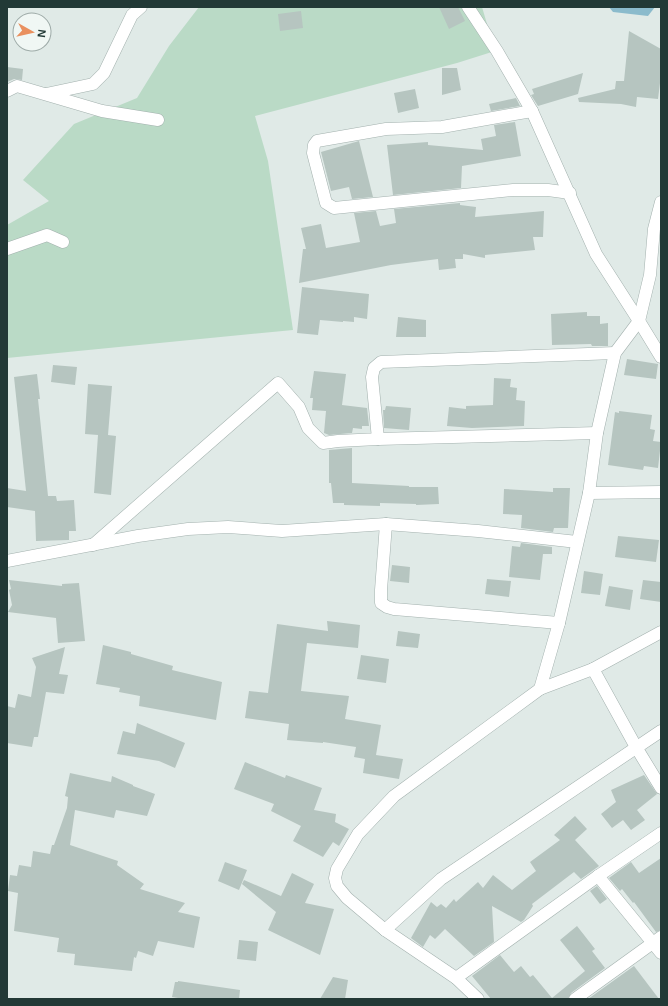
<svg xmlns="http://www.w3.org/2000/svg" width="668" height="1006" font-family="Arial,sans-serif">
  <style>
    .green { fill: #badac6 }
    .water { fill: #8bbbcc }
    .building { fill: #b6c5c0 }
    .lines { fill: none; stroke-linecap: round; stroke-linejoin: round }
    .minor-casing { stroke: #a3b1ae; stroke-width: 13 }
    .minor { stroke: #fff; stroke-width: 12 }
  </style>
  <rect width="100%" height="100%" fill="#e0eae7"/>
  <path class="green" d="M199 7H482L495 51 457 63 255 116 268 161 293 330 7 358V225L49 201 23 180 74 124 137 98 169 46Z"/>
  <path class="water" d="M609 7H655L648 16 613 12Z"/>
  <g class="building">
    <path d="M439 7H458L465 21 449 29Z"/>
    <path d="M301 11 303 28 280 31 278 14Z"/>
    <path d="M629 31 661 49V75L658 99 637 97 636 107 621 104 579 102 578 98 615 89 616 81H624Z"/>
    <path d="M7 67 23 69 22 80 14 79 7 82Z"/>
    <path d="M442 68H457L461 90 442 95Z"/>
    <path d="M583 73 578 94 538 106 531 95 534 94 532 89Z"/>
    <path d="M415 89 419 108 398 113 394 93Z"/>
    <path d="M516 98 520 106 491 111 489 104Z"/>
    <path d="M515 122 521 156 462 166 461 188 393 195 387 145 428 142V145L483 150 481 139 496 136 494 125Z"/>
    <path d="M359 141 373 197 352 199 349 187 331 191 321 152Z"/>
    <path d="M460 203V205L476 207 475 217 544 211 543 237H533L535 250 485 255V258L463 254V259H455L456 268 439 270 438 259 391 265 299 283 303 249H306L301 228 321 224 326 248 360 242 354 213 376 211 380 226 396 223 394 209Z"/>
    <path d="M302 287 369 294 367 319 354 317V322L343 321V322L320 320 318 335 297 333Z"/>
    <path d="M587 312V316H600V324L608 323V346H592L591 344 552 345 551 314Z"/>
    <path d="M398 317 426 320V337H396Z"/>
    <path d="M627 359 658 364 656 379 624 375Z"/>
    <path d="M53 365 77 367 75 385 51 382Z"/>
    <path d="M314 371 346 374 342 405 367 408 369 426H362V429L353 428 352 433 329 435 324 433 326 411 312 410 313 398H310Z"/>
    <path d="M37 374 40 399H38L48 496H56L57 501 74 500 76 531H69V540L36 541 35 511 7 507V488L26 491 14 377Z"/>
    <path d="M494 378 511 379 510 387 517 388 516 400 525 401 524 426 472 428 447 426 449 407 466 409V406L493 405Z"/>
    <path d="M88 384 112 386 108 435 116 436 111 495 94 493 98 435 85 434Z"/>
    <path d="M386 406 411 408 409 430 384 428 383 410H385Z"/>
    <path d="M619 411 652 415 650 429 655 430 653 441 661 442 658 468 644 466 643 470 608 465 615 412 619 413Z"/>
    <path d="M352 448V483L409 486V487H438L439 504 416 505V504L380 503V506L344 505V503H333L331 483H329V450Z"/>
    <path d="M553 488H570L568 528H554L553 532 521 528 522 515 503 514 504 489 553 492Z"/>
    <path d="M618 536 659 540 656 562 615 557Z"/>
    <path d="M521 543 552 547V554H543L540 580 509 577 512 546 520 547Z"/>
    <path d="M392 565 410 567 409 583 390 581Z"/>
    <path d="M584 571 603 574 600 595 581 593Z"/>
    <path d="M487 579 511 581 509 597 485 594Z"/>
    <path d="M9 580 62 586V584L79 583 85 641 58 643 56 618 8 612 12 605 9 590 11 589Z"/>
    <path d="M643 580 661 582V602L640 599Z"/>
    <path d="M609 586 633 590 630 610 605 606Z"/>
    <path d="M327 621 360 625 358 648 307 643 301 691 349 696 345 719 381 725 376 755 403 759 399 779 363 773 365 759 354 757 356 747 323 742V743L287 740 289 724 245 718 249 691 268 693 277 624 328 631Z"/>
    <path d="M398 631 420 634 418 648 396 646Z"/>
    <path d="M103 645 131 652V654L173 666 172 670 222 682 216 720 139 706 140 696 119 692 120 688 96 684Z"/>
    <path d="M65 647 59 674 68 675 64 694 46 692 38 737H34L32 747 7 743V706L15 708 18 694 31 697 36 667 32 658Z"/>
    <path d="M361 655 389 659 386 683 357 679Z"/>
    <path d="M137 723 185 743 175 768 159 761 117 754 123 731 135 734Z"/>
    <path d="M245 762 285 778 286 775 322 788 314 810 336 814 335 822 349 829 339 846 333 842 323 857 293 841 301 826 271 811 274 804 234 789Z"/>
    <path d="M70 773 111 782 112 776 133 785V786L155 794 147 816 116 810 114 818 75 810 70 845 118 861 117 865 144 884 140 889 185 903 178 912 200 917 194 948 158 941 153 956 138 951 136 958 134 957 132 971 74 965 75 954 57 952 59 938 14 931 18 893 8 891 10 875 17 876 19 865 31 867 33 851 50 854 52 845H54L67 808 68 797 65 796Z"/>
    <path d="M644 775 657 794 637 810 645 820 631 830 623 820 612 828 601 814 616 802 611 790Z"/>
    <path d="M575 816 587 829 575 840 599 866 581 879 574 872 532 904 533 906 524 920 521 922 492 906 494 942 474 956 445 929 435 939 430 935 423 947 411 938 431 902 437 907 441 904 446 908 454 899 456 902 478 882 483 888 493 875 512 890 536 871 530 862 560 840 554 835Z"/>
    <path d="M661 858V930L656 932 634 902 633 903 622 889 620 891 609 878 631 862 639 873Z"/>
    <path d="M225 862 247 870 239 890 218 881Z"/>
    <path d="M292 873 314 884 305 903 334 909 320 955 268 930 276 912 242 884 244 880 281 896Z"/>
    <path d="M597 886 607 899 600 904 590 891Z"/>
    <path d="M577 926 595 949 592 951 605 968 571 993 568 999H491L472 976 500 955 514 972 521 966 530 977 533 975 552 998 585 971 560 940Z"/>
    <path d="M239 940 258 942 256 961 237 959Z"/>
    <path d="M634 966 659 999H588Z"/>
    <path d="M333 977 348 980 345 999H320Z"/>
    <path d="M178 981 240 990 239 999H184L172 997 175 982H178Z"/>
  </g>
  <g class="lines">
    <defs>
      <g id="minor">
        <path d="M468 7 497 51 532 111 596 254 639 321 661 357"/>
        <path d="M7 91 17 86 102 111 158 120"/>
        <path d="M46 94 93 84 104 73 132 15 141 7"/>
        <path d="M532 111 442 127 386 129 317 141 314 145 313 153 326 203 334 208 513 190H548L570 193"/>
        <path d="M7 249 47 235 63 242"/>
        <path d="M378 439 597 433"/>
        <path d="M589 493 661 492"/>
        <path d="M386 524 381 590V603L387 607 394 609 559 623"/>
        <path d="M93 545 278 383 299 407 308 428 323 443 338 441 378 439 372 377 374 368 381 362 615 353"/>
        <path d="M7 561 138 536 188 529 228 527 282 531 386 524 478 531 577 542"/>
        <path d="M593 669 636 747 661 788"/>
        <path d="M540 689 559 623 589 493 597 433 615 353 639 321 650 275 654 229 661 202"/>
        <path d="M598 876 661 953"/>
        <path d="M385 930 441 879 661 731"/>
        <path d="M456 978 598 876 661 833"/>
        <path d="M478 999 456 978 385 930 347 898 337 886 335 878 337 869 358 834 394 796 540 689 593 669 661 632"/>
        <path d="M575 999 661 937"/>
      </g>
    </defs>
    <use href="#minor" class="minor-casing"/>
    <use href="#minor" class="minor"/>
  </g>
  <rect width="668" height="1006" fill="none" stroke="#223936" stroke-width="16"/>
  <g transform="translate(32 32) rotate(98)"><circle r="19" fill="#f0f7f4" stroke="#9eaba8"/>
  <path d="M0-3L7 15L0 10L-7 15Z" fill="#e9905f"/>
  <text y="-6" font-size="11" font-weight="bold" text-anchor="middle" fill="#223936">N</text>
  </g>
</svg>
